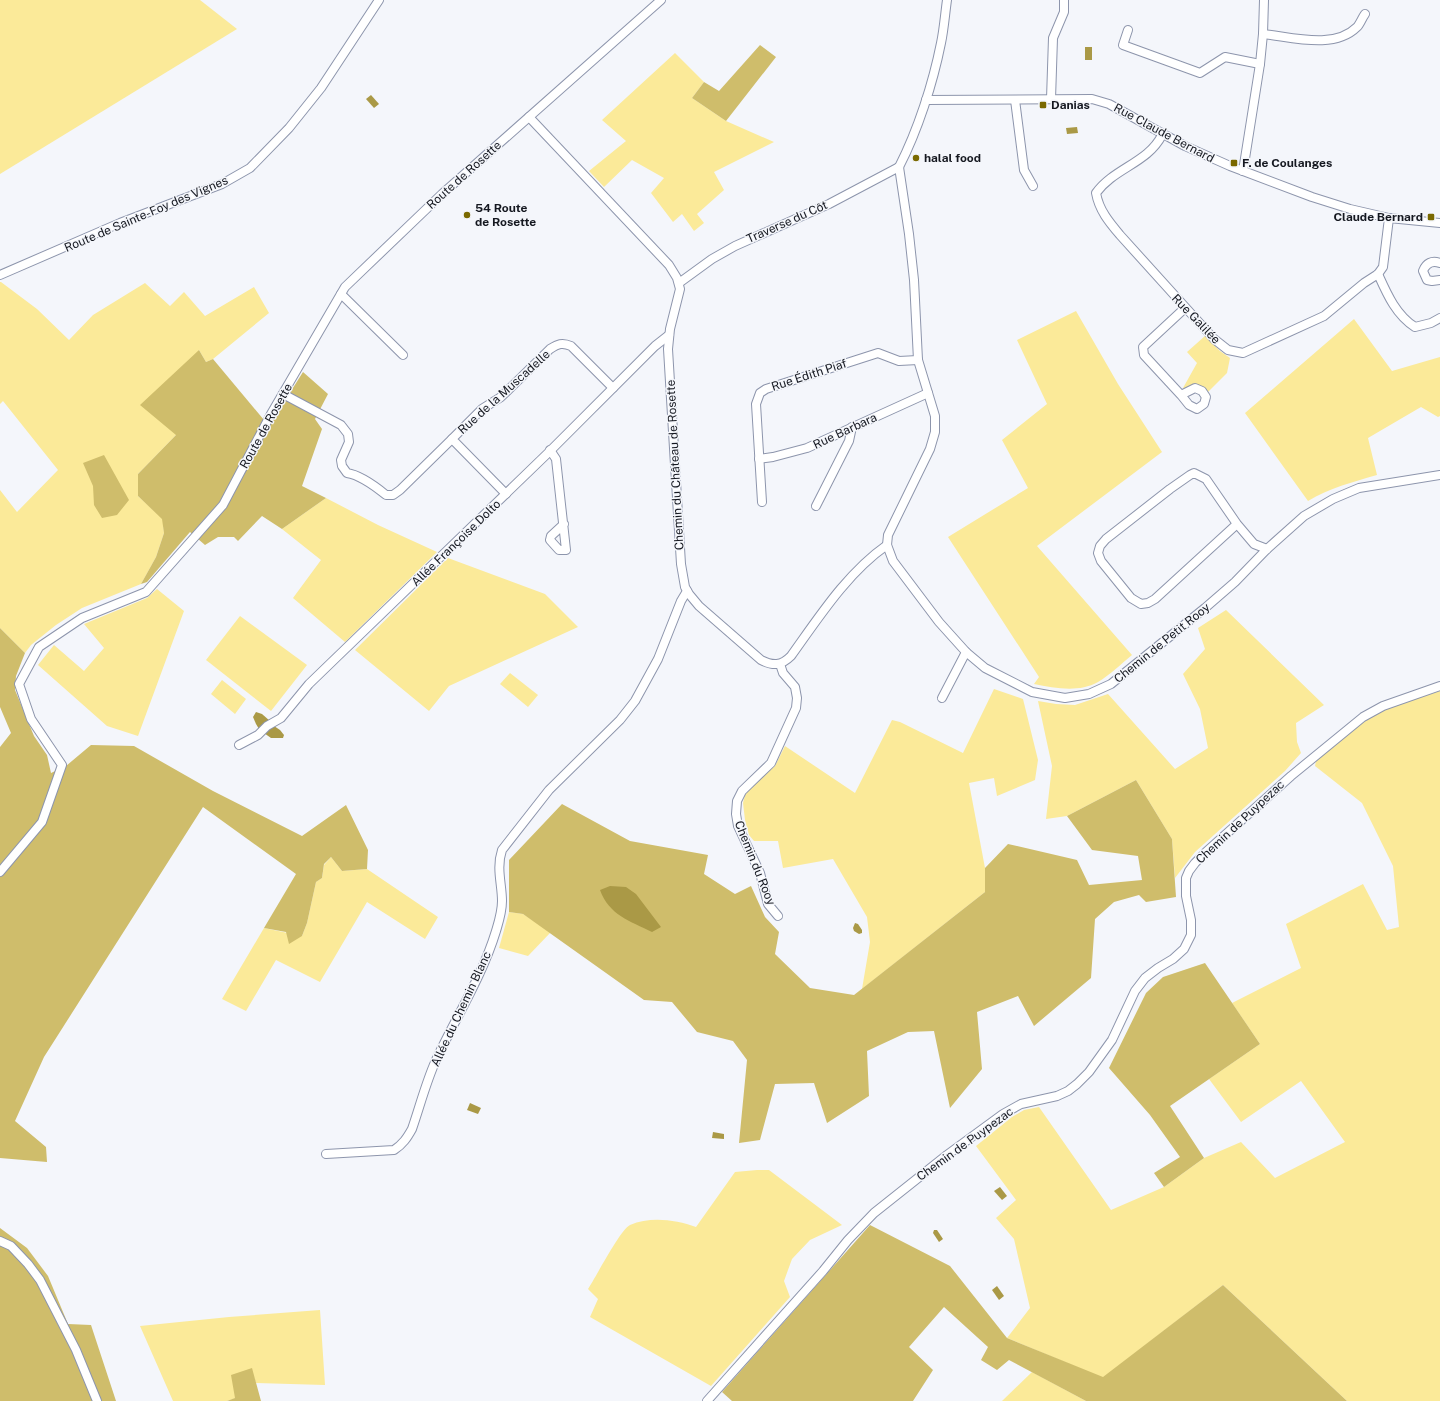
<svg xmlns="http://www.w3.org/2000/svg" width="1440" height="1401" font-family="'Public Sans',sans-serif">
  <style>
    .green { fill: #fbea99 }
    .forest { fill: #cfbd6b }
    .water { fill: #aa9946 }
    .lines { fill: none; stroke-linecap: round; stroke-linejoin: round }
    .minor-casing { stroke: #8d95ac; stroke-width: 10 }
    .minor { stroke: #fff; stroke-width: 8 }
    .poi-dot { fill: #7a6900; stroke: #f4f6fb; stroke-width: 1.5 }
    .labels { text-anchor: middle; dominant-baseline: central; stroke-width: 3; stroke-linejoin: round; paint-order: stroke }
    .poi-label { font-size: 12px; font-weight: bold; fill: #151820; stroke: #f4f6fb; text-anchor: start }
    .street-label { font-size: 12px; fill: #151820; stroke: #f4f6fb }
  </style>
  <rect width="100%" height="100%" fill="#f4f6fb"/>
  <g class="green">
    <path d="M0 0H200L237 29 0 174Z"/>
    <path d="M675 53 704 82 692 98 726 121 774 142 714 172 724 190 697 214 704 223 694 231 682 214 673 222 651 193 664 178 632 160 604 187 589 171 626 141 602 120Z"/>
    <path d="M0 282H1L37 309 69 340 93 315 145 283 170 306 184 292 205 316 254 287 269 313 213 359 206 362 199 350 176 435 138 474V496L163 519 164 533 156 557 141 584 82 608 56 625 31 645 25 653 0 628V490L17 512 58 470 3 401 0 404Z"/>
    <path d="M1076 311 1118 384 1162 452 1037 546 1132 655C1121 664 1110 675 1098 682 1078 693 1055 688 1034 684L1039 677 948 537 1028 488 1002 440 1047 404 1017 340Z"/>
    <path d="M1354 319 1392 371 1440 357V416L1438 417 1421 407 1368 438 1377 475C1353 482 1329 488 1308 501L1245 413Z"/>
    <path d="M1205 336 1220 351 1230 358 1227 373 1207 393 1199 389 1183 388 1197 363 1187 352Z"/>
    <path d="M326 498 378 525 437 552 345 642 293 598 321 560 282 529Z"/>
    <path d="M448 558 545 594 578 627 449 686 429 711 355 650Z"/>
    <path d="M157 589 184 611 138 736 107 726 38 665 54 645 84 671 104 648 84 624 147 598Z"/>
    <path d="M1226 610 1324 705 1296 723 1297 742 1301 753 1285 771 1195 852 1175 878 1172 839 1136 780 1067 816 1046 819 1052 766 1038 701 1056 704 1075 705 1108 694 1175 769 1208 748 1200 709 1183 674 1205 649 1198 628Z"/>
    <path d="M240 616 307 665 271 711 206 660Z"/>
    <path d="M510 673 538 695 528 707 500 684Z"/>
    <path d="M222 680 246 699 235 714 211 694Z"/>
    <path d="M994 689 1023 699 1038 760 1035 780 997 796 994 778 969 783 985 868V892L862 989 870 942 867 917 833 859 783 868 778 841H754L749 835 745 820 743 803 745 795 753 784 775 766 785 746 855 793 892 720 900 722 963 753Z"/>
    <path d="M1440 691V1401H1347L1223 1285 1103 1378 1007 1338 1030 1308 1014 1239 996 1218 1016 1200 976 1146 1012 1117 1024 1110 1039 1107 1111 1210 1164 1187 1204 1158 1241 1142 1275 1178 1345 1142 1301 1081 1241 1122 1209 1079 1260 1044 1232 1003 1301 968 1286 924 1363 884 1387 930 1399 927 1393 866 1362 803 1315 766 1316 761 1359 725 1384 709Z"/>
    <path d="M331 857 342 871 367 869 438 917 425 939 367 902 320 982 276 960 246 1011 222 999 264 928 302 936 307 923 316 882 322 878 324 865Z"/>
    <path d="M509 912 523 914 551 932 528 956 499 948Z"/>
    <path d="M757 1170H769L842 1225 810 1240 792 1259 784 1281 790 1297 711 1386 590 1317 598 1299 588 1289C596 1277 620 1230 630 1225 651 1216 676 1220 696 1227L735 1172Z"/>
    <path d="M320 1310 325 1385 256 1383 251 1369 236 1398 227 1401H173L140 1326 229 1317Z"/>
    <path d="M1032 1372 1086 1401H1002Z"/>
  </g>
  <g class="forest">
    <path d="M760 45 776 57 726 121 692 98 704 82 719 91Z"/>
    <path d="M199 350 206 362 213 359 269 426 303 372 328 394 315 419 322 429 302 486 326 498 282 529 262 516 238 541 234 537H218L205 545 190 532 147 582 141 584 156 557 164 533 162 519 138 496V474L176 435 140 405Z"/>
    <path d="M104 455 129 500 117 515 102 518 94 505 93 486 83 463Z"/>
    <path d="M0 628 25 653 16 676 15 690 34 736 47 755 51 773 66 766 91 745 134 746 213 791 302 836 346 805 368 850 367 869 342 871 331 857 324 864 322 878 316 882 307 923 302 936 289 944 286 932 264 928 296 874 203 807 44 1057 15 1121 46 1147 47 1162 0 1158V747L11 733 0 707Z"/>
    <path d="M1136 780 1172 839 1176 897 1146 902 1139 895 1114 902 1095 919 1091 978 1034 1026 1018 996 977 1012 982 1069 950 1108 934 1031 908 1032 867 1051 869 1096 827 1123 814 1083 775 1084 760 1140 739 1143 747 1060 733 1041 697 1032 672 1002 644 1000 523 914 509 912V860L562 804 630 841 708 855 704 874 735 894 751 886 765 917 779 932 775 954 810 988 854 995 985 892V868L1008 844 1077 860 1089 885 1142 880 1138 856 1092 850 1067 816Z"/>
    <path d="M1205 963 1260 1044 1170 1106 1204 1158 1164 1187 1154 1173 1180 1157 1150 1115 1109 1068 1146 993 1163 977Z"/>
    <path d="M870 1225 950 1266 1007 1338 1103 1377 1223 1285 1347 1401H1086L1009 1360 997 1370 981 1360 988 1347 944 1307 909 1347 933 1370 913 1401H732L722 1392Z"/>
    <path d="M0 1228 27 1248 48 1276 68 1324 91 1325 116 1401H0Z"/>
    <path d="M252 1368 261 1401H227L235 1398 231 1375Z"/>
  </g>
  <g class="water">
    <rect x="1085" y="47" width="7" height="13"/>
    <path d="M371 95 379 104 374 108 366 99Z"/>
    <path d="M1077 127 1078 133 1067 134 1066 128Z"/>
    <path d="M256 712 262 714 270 721 259 729 256 724 253 717Z"/>
    <path d="M274 726 280 730 284 735 283 738H271L264 733Z"/>
    <path d="M610 886 626 887 636 894 661 927 652 932C630 921 609 915 600 890Z"/>
    <path d="M855 923 858 924 862 930V933L859 934 854 931 853 928Z"/>
    <path d="M470 1103 481 1108 478 1114 467 1110Z"/>
    <path d="M713 1132 724 1134V1139L712 1138Z"/>
    <path d="M1000 1187 1007 1196 1002 1200 994 1191Z"/>
    <path d="M934 1230H937L943 1239 939 1242 933 1233Z"/>
    <path d="M997 1286 1004 1296 999 1300 992 1290Z"/>
  </g>
  <g class="lines">
    <defs>
      <g id="minor">
        <path d="M1128 30 1123 45 1200 73 1225 57 1260 64"/>
        <path d="M1263 34C1292 37 1334 50 1357 27 1360 24 1362 18 1365 14"/>
        <path d="M1051 99 1053 38 1064 12V0"/>
        <path d="M926 100 1092 99 1109 104 1185 146 1230 166 1312 197 1350 209 1389 218 1440 223"/>
        <path d="M1015 100 1024 170 1033 186"/>
        <path d="M529 117 669 265 677 278 680 289 670 329 668 349 681 564 685 587 689 594 699 606 761 660C773 666 781 666 791 656 819 617 847 573 887 545"/>
        <path d="M1162 135C1148 163 1114 168 1096 193 1099 210 1109 222 1120 235L1214 339 1228 350 1243 353 1324 316 1364 283 1378 274 1383 267 1389 218"/>
        <path d="M899 167 909 234 914 280 918 360 935 416V432L930 449 888 535 887 545 893 561 939 622 966 652 985 668 1032 692 1065 698 1089 694 1111 684 1205 608 1235 582 1267 549 1304 516 1333 499 1359 488 1440 475"/>
        <path d="M899 167C918 130 933 83 941 43 944 29 945 14 947 0"/>
        <path d="M1243 171 1260 64 1263 34 1264 0"/>
        <path d="M1440 263C1432 260 1426 263 1423 271L1427 280 1432 281 1440 280"/>
        <path d="M1378 274C1387 294 1396 315 1415 327L1431 323 1440 318"/>
        <path d="M0 275 120 223 222 184 250 168 289 128 321 88 379 0"/>
        <path d="M679 283 712 259 735 246 829 204 899 167"/>
        <path d="M341 294 403 355"/>
        <path d="M283 394 341 425 348 434 349 442 341 460 342 466 347 473C360 475 375 486 386 495H393L400 490 452 439"/>
        <path d="M1181 395 1195 388 1202 391 1206 397 1204 404 1197 409 1189 405 1181 395 1144 355 1143 347 1185 308"/>
        <path d="M550 450 556 459 566 550H559L550 540 551 536 564 524"/>
        <path d="M759 459 773 457 807 448 928 393"/>
        <path d="M506 494 452 439 482 409 501 397 550 349C558 344 562 342 571 346L613 388"/>
        <path d="M762 502 756 404 760 393 766 389 878 353 899 361 918 360"/>
        <path d="M816 506 849 441 852 427"/>
        <path d="M1237 524 1155 599 1148 603 1141 604 1131 598 1101 561 1098 553 1100 546 1106 539 1170 489 1190 475 1194 473 1206 479 1237 524 1254 544 1267 549"/>
        <path d="M942 698 966 652"/>
        <path d="M239 745 258 735 267 726 281 718 309 684 548 453 655 346 669 335"/>
        <path d="M0 872 42 822 62 765 31 719 19 684 39 647 82 618 146 592 223 505 271 414 345 287 442 194 661 0"/>
        <path d="M778 916 768 904 760 873 738 826 736 814 737 801 742 791 771 763 796 708 797 698 795 687 783 673 780 664"/>
        <path d="M326 1154 394 1150C403 1144 407 1138 412 1129 420 1106 426 1082 436 1060 456 1017 482 977 496 931 499 921 502 912 502 901 502 884 496 868 502 850L549 790 620 720 635 701 658 659 681 601 687 591"/>
        <path d="M0 1241 11 1246 28 1264 40 1280 76 1350 97 1401"/>
        <path d="M707 1401 823 1271 848 1240 874 1213 947 1155 1003 1114 1021 1104 1057 1096 1068 1091 1077 1084 1089 1072 1112 1040 1135 991 1145 978 1158 968 1173 959 1184 949 1191 935V920L1186 896V878L1189 871 1195 863 1206 852 1291 776 1363 717 1383 706 1440 686"/>
      </g>
    </defs>
    <use href="#minor" class="minor-casing"/>
    <use href="#minor" class="minor"/>
  </g>
  <g class="poi-dot">
    <rect x="1039" y="101" width="8" height="8" rx="2"/>
    <circle cx="916" cy="158" r="4"/>
    <rect x="1230" y="159" width="8" height="8" rx="2"/>
    <circle cx="467" cy="215" r="4"/>
    <rect x="1427" y="213" width="8" height="8" rx="2"/>
  </g>
  <g class="labels">
    <g class="poi-label">
      <text x="1051" y="105">Danias</text>
      <text x="924" y="158">halal food</text>
      <text x="1242" y="163">F. de Coulanges</text>
      <text x="475" y="208">54 Route<tspan x="475" dy="14">de Rosette</tspan></text>
      <text x="1423" y="217" text-anchor="end">Claude Bernard</text>
    </g>
    <g class="street-label">
      <text transform="translate(1164 133) rotate(28)">Rue Claude Bernard</text>
      <text transform="translate(464 175) rotate(-42)">Route de Rosette</text>
      <text transform="translate(146 214) rotate(-23)">Route de Sainte-Foy des Vignes</text>
      <text transform="translate(787 222) rotate(-24)">Traverse du Côt</text>
      <text transform="translate(1196 319) rotate(46)">Rue Galilée</text>
      <text transform="translate(809 375) rotate(-18)">Rue Édith Piaf</text>
      <text transform="translate(504 392) rotate(-42)">Rue de la Muscadelle</text>
      <text transform="translate(266 426) rotate(-61)">Route de Rosette</text>
      <text transform="translate(845 431) rotate(-25)">Rue Barbara</text>
      <text transform="translate(675 465) rotate(-93)">Chemin du Château de Rosette</text>
      <text transform="translate(456 543) rotate(-44)">Allée Françoise Dolto</text>
      <text transform="translate(1162 643) rotate(-39)">Chemin de Petit Rooy</text>
      <text transform="translate(1240 822) rotate(-43)">Chemin de Puypezac</text>
      <text transform="translate(755 863) rotate(68)">Chemin du Rooy</text>
      <text transform="translate(461 1009) rotate(-65)">Allée du Chemin Blanc</text>
      <text transform="translate(965 1144) rotate(-36)">Chemin de Puypezac</text>
    </g>
  </g>
</svg>
